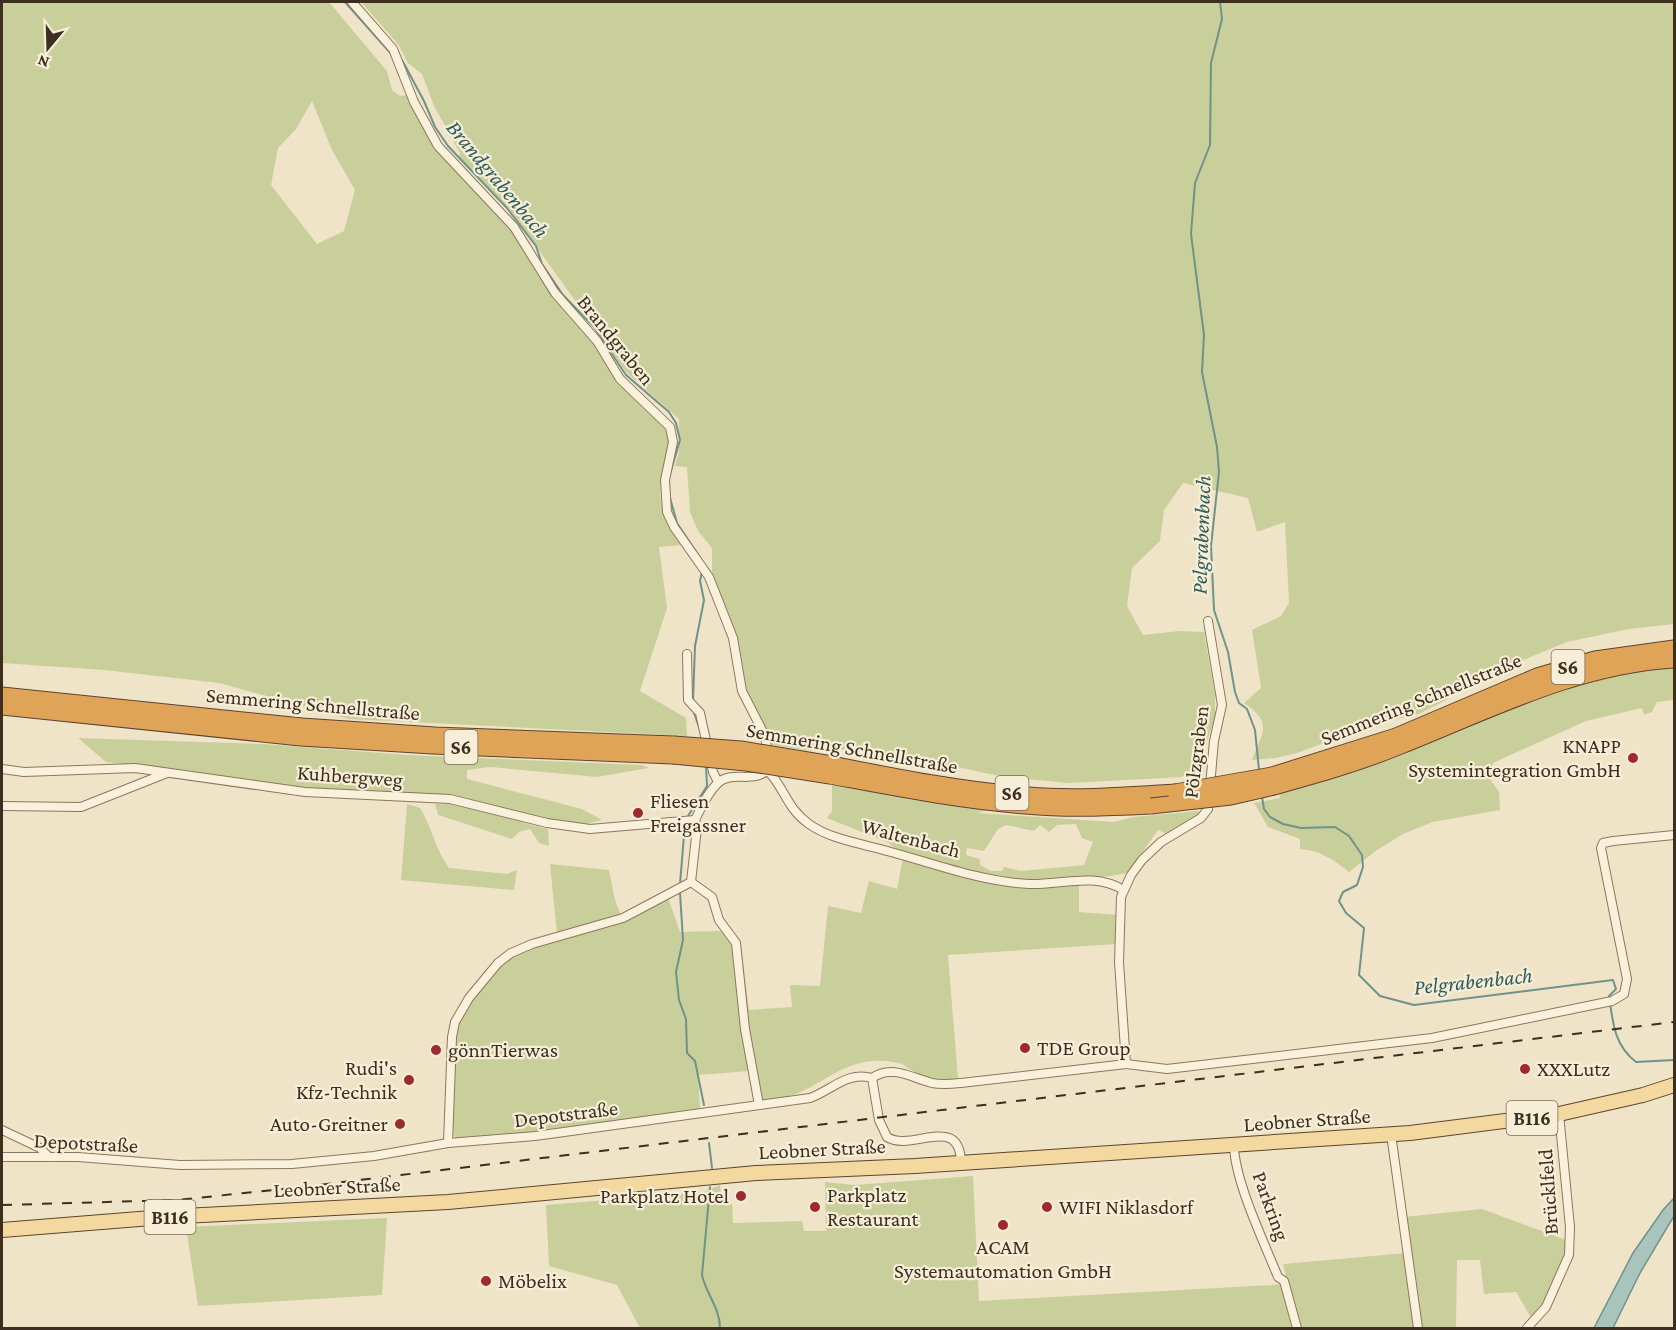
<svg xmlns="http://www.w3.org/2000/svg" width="1676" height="1330" font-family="'Crimson Pro',serif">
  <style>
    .green { fill: #c9cf9b; fill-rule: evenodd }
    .water { fill: #a9c4bc; stroke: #6f938a; stroke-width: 1.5 }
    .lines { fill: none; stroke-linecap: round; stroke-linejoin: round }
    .stream { stroke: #6f938a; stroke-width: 2 }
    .minor-casing { stroke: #8d765c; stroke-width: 10 }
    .primary-casing { stroke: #5b4430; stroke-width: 16 }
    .motorway-casing { stroke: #5b4430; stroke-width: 17 }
    .minor { stroke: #faf1dc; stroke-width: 8 }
    .primary { stroke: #f3d9a0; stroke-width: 14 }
    .motorway { stroke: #e0a458; stroke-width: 15 }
    .rail { stroke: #3d2e20; stroke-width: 2; stroke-dasharray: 10 10; stroke-linecap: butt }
    .motorway-bridge-casing { stroke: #5b4430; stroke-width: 17; stroke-linecap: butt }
    .motorway-bridge { stroke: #e0a458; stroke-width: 15 }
    .poi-dot { fill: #9e2a2b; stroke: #f7eed8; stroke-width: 2 }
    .labels { text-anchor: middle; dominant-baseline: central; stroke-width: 4.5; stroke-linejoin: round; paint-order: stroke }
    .shield { fill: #f7eed8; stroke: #756857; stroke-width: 1.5 }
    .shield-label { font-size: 20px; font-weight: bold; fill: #3d2e20 }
    .street-label { font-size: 21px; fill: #3d2e20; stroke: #f7eed8 }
    .poi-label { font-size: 21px; fill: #3d2e20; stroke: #f7eed8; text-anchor: start }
    .water-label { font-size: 22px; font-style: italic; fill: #2f5d5a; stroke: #f7eed8 }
  </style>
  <rect width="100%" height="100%" fill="#f0e4c8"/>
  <g class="green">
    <path d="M2 2H329L387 71 392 90 400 96 408 95 442 157 506 221 566 312 577 321 605 358 660 419C682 455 655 469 661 502 663 518 674 532 683 545L659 547 667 608 640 691 686 718 687 736 349 719 219 683 104 670 2 663ZM312 101 332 150 355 190 344 231 317 244 271 185 278 148 296 129Z"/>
    <path d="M361 2H1674V624L1629 629 1567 642 1450 690 1448 699 1419 714 1374 724 1297 753 1276 758 1252 760C1263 731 1273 723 1244 703L1261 688 1252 630 1281 616 1289 603 1285 522 1257 532 1248 498 1183 483 1164 510 1160 541 1132 568 1127 606 1143 635 1179 631 1204 632 1215 695V718L1199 764 1182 777 1069 783 1004 777 924 760 813 746 812 751 772 745 749 703 712 578V548L698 531 690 512 687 467 675 466 679 451V419L627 373 508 207 459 159 460 153 434 106 422 74 408 63 398 44Z"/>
    <path d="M1674 667V700L1657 702 1652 712 1644 715 1642 708 1586 721 1493 763 1490 779 1499 792 1500 810 1433 822 1403 834 1377 850 1349 872C1333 859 1321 851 1300 849V839L1268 827 1254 803 1280 798 1279 793C1417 760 1530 681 1674 667Z"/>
    <path d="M78 738 264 744 408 755 642 765 649 768 597 777 490 767 467 770V779L582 809 602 820 583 825 548 820 459 796 305 789 106 762Z"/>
    <path d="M832 785 988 810 978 813 1114 822 1133 817 1198 811 1200 815 1167 834 1158 830 1128 873 1111 876 1024 881 982 874 900 853 889 843 827 818 832 811ZM1076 824 1082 838 1093 842 1084 865 1021 871 1004 867 1002 871H991L980 865V859L966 855 967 848 984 851 998 829 1006 825 1034 831 1040 825 1049 832 1057 825Z"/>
    <path d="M407 804 420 808C432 827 435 849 449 868L507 874 517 870 514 890 401 880Z"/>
    <path d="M435 804H453L548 829 549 846 539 843 530 829 519 832 512 839 438 815Z"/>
    <path d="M903 857 979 878 1079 884V912L1118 915 1116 944 948 955 958 1079C936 1081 919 1077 902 1064 838 1047 821 1100 763 1100L749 1035 739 946 741 944 749 1010 792 1007 790 985 820 986 828 906 861 913 869 881 897 889Z"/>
    <path d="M550 864 609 870 615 900 621 915 557 934Z"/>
    <path d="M668 898 680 932 721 931 733 943 749 1071 698 1075 700 1109 501 1136 456 1138 450 1130C451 1101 447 1051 458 1024 470 995 494 966 522 951Z"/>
    <path d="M973 1176 979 1301 1288 1284 1283 1264 1407 1253 1404 1217 1482 1209 1569 1241 1542 1310 1533 1321 1516 1292 1484 1294 1480 1260H1457L1456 1328H640L617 1285 549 1266 546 1205 704 1192 720 1185 722 1204H732L733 1223 802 1221 804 1231H826L825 1182 855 1185Z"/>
    <path d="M387 1218 382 1295 198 1306 186 1227Z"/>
  </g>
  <path class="water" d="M1674 1198V1216L1640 1273 1613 1328H1594L1633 1253 1663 1210Z"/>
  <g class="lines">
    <g class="stream">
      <path d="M345 2 394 57"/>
      <path d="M1220 2 1222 19 1211 63 1210 145 1195 183 1191 234 1204 335 1202 372 1217 447 1219 472 1211 546 1214 610 1228 652 1235 692 1239 703 1247 709 1255 730 1259 770"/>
      <path d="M402 60 424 101 435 127 448 146 507 208 536 246 542 264 563 295 594 327 626 375 669 412 676 423 680 440 670 474"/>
      <path d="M670 498 677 523 699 556"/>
      <path d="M693 701 695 646 704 600 700 581 702 571"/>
      <path d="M693 710 700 730"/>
      <path d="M1262 797 1264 809 1270 817 1283 824 1301 828 1335 827 1349 836 1362 855 1363 867 1357 885 1343 892 1339 901 1346 913 1364 928 1359 975 1380 996 1414 1005 1613 980 1616 989 1609 996C1613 1023 1614 1045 1636 1062L1674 1060"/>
      <path d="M688 816 707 786 706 765"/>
      <path d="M680 884 685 823"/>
      <path d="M680 893 683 940 676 972 679 1000 686 1019 687 1053 695 1061 704 1105"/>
      <path d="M709 1143 712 1168"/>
      <path d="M710 1187 702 1275C706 1294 720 1308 720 1328"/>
    </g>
    <defs>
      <g id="minor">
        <path d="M352 2 393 49 414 102 438 146 514 227 555 293 597 341 620 379 670 427 673 442 665 480 667 512 674 527 709 577 733 638 742 691 764 734 769 755"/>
        <path d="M687 654 688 700 700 713 713 772 718 782"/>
        <path d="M2 769 24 772 135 768 305 792 450 799 547 823 590 829 695 820"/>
        <path d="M2 806 81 807 167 773"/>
        <path d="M691 882 712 897 719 920 736 943 745 1029 759 1105"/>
        <path d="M1126 1064 1119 962 1121 897 1131 875 1142 860 1161 842 1201 818 1208 809 1214 741 1222 705 1208 621"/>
        <path d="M872 1078 879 1120 887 1137C911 1153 960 1112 961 1163"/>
        <path d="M2 1130 40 1148 49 1157"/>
        <path d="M1391 1134 1418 1328"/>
        <path d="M448 1143 452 1037 455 1022 469 998 498 963 511 953 532 944 623 918 691 882 697 828 695 820C701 808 707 793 718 783 731 770 754 784 767 770 784 786 786 808 809 824 831 840 865 844 891 852 935 864 983 882 1029 884 1061 885 1095 872 1123 890"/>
        <path d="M1234 1146C1235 1182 1264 1242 1278 1277L1284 1281 1297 1328"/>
        <path d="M2 1157H78L180 1165 292 1164 374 1156 448 1143 535 1136 810 1098C832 1090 847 1071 872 1078 892 1064 912 1078 932 1083 942 1085 951 1084 961 1083L1126 1064 1167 1069 1432 1038 1612 1001 1624 994 1627 979 1601 848 1603 843 1613 841 1674 835"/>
        <path d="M1527 1328 1546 1307 1569 1255 1570 1227 1559 1114"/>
      </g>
      <path id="primary" d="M2 1230 164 1217 448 1202 756 1173 915 1166 1410 1133 1559 1114 1643 1095 1674 1085"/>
      <g id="motorway">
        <path d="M2 695 302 726 435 735 674 744"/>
        <path d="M2 707 301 738 433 746 673 756"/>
        <path d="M832 764C896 777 962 790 1028 795 1077 799 1126 795 1175 792"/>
        <path d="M1272 775 1396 736 1537 676 1595 659 1674 648"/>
        <path d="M830 776C895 788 960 801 1026 806 1068 810 1109 808 1151 806"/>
        <path d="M1274 787C1317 775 1360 763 1401 746 1491 710 1576 666 1674 660"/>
      </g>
    </defs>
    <use href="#minor" class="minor-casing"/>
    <use href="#primary" class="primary-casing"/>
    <use href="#motorway" class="motorway-casing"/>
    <use href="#minor" class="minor"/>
    <use href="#primary" class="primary"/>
    <use href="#motorway" class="motorway"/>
    <path class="rail" d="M2 1205 177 1200 293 1188 1674 1022"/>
    <defs>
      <g id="motorway-bridge">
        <path d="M674 744 741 749 832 764"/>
        <path d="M673 756 746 763 830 776"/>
        <path d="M1175 792 1272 775"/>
        <path d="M1151 806 1231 797 1274 787"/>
      </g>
    </defs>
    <use href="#motorway-bridge" class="motorway-bridge-casing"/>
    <use href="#motorway-bridge" class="motorway-bridge"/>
  </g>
  <g class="poi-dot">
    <circle cx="1633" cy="758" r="6"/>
    <circle cx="638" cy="813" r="6"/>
    <circle cx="1025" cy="1048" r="6"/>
    <circle cx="436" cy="1050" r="6"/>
    <circle cx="1525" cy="1069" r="6"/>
    <circle cx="409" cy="1080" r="6"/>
    <circle cx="400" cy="1124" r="6"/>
    <circle cx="741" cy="1196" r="6"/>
    <circle cx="815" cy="1207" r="6"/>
    <circle cx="1047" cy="1207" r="6"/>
    <circle cx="1003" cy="1225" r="6"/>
    <circle cx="486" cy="1281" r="6"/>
  </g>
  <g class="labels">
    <g class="shield">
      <rect x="1551.5" y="650" width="33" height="34" rx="4.5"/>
      <rect x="444.5" y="730" width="33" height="34" rx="4.5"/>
      <rect x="995.5" y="776" width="33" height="34" rx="4.5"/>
      <rect x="1506.5" y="1101" width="51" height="34" rx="4.5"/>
      <rect x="144.5" y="1200" width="51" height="34" rx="4.5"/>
    </g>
    <g class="shield-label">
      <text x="1568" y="667">S6</text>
      <text x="461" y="747">S6</text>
      <text x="1012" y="793">S6</text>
      <text x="1532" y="1118">B116</text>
      <text x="170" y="1217">B116</text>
    </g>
    <g class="street-label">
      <text transform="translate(616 340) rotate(51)">Brandgraben</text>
      <text transform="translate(1421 699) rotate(-22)">Semmering Schnellstraße</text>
      <text transform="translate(313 704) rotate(5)">Semmering Schnellstraße</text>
      <text transform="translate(852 748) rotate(10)">Semmering Schnellstraße</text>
      <text transform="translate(1196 752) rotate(-83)">Pölzgraben</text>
      <text transform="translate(350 776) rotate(4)">Kuhbergweg</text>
      <text transform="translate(911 838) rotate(15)">Waltenbach</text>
      <text transform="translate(566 1114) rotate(-7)">Depotstraße</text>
      <text transform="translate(1307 1120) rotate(-4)">Leobner Straße</text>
      <text transform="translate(86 1143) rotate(3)">Depotstraße</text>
      <text transform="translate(822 1149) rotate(-3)">Leobner Straße</text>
      <text transform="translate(337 1187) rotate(-3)">Leobner Straße</text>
      <text transform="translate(1548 1192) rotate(-94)">Brücklfeld</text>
      <text transform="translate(1271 1206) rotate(70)">Parkring</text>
    </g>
    <g class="poi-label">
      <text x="1621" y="746" text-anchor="end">KNAPP<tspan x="1621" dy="24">Systemintegration GmbH</tspan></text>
      <text x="650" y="801">Fliesen<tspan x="650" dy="24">Freigassner</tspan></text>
      <text x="1037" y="1048">TDE Group</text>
      <text x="448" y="1050">gönnTierwas</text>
      <text x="397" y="1068" text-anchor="end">Rudi's<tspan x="397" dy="24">Kfz-Technik</tspan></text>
      <text x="1537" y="1069">XXXLutz</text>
      <text x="388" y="1124" text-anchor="end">Auto-Greitner</text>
      <text x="827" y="1195">Parkplatz<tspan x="827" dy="24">Restaurant</tspan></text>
      <text x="729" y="1196" text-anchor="end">Parkplatz Hotel</text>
      <text x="1059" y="1207">WIFI Niklasdorf</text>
      <text x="1003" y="1247" text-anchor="middle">ACAM<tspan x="1003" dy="24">Systemautomation GmbH</tspan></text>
      <text x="498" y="1281">Möbelix</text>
    </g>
    <g class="water-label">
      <text transform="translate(498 179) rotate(50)">Brandgrabenbach</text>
      <text transform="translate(1201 535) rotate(-88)">Pelgrabenbach</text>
      <text transform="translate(1473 981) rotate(-6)">Pelgrabenbach</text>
    </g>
  </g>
  <rect width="1676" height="1330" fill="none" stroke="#3d2e20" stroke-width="6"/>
  <g transform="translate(48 48) rotate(199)" stroke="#f7eed8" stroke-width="4.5" paint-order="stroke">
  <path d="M0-4.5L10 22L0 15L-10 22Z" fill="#3d2e20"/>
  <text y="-9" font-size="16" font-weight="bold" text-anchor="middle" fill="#3d2e20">N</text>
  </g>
</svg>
